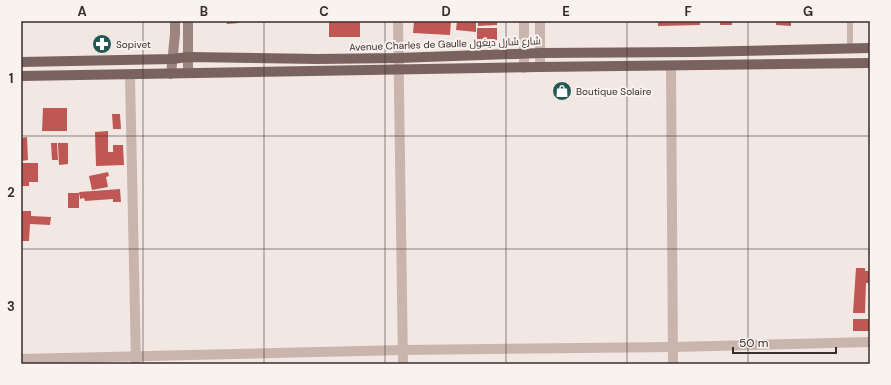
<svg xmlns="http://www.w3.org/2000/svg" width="891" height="385" font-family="'DM Sans',Cairo,sans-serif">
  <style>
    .building { fill: #bf5854 }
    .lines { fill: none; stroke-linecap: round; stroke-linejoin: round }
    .service { stroke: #cab5ae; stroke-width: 6 }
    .minor { stroke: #cab5ae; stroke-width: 10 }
    .tertiary { stroke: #cab5ae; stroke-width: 10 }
    .secondary { stroke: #9e847f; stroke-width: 10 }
    .primary { stroke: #7a625e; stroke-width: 10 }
    .grid { fill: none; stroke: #3a2e2c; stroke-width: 1; stroke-opacity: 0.55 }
    .labels { text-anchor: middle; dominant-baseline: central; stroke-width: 4; stroke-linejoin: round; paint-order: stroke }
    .poi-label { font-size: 10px; fill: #3a2e2c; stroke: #faf2ef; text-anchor: start }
    .street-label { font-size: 10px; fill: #3a2e2c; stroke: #faf2ef }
    .neatline { fill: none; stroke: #3a2e2c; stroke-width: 1.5 }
    .grid-label { font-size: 13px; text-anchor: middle; font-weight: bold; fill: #3a2e2c }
  </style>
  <rect width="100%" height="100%" fill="#f2e7e2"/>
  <g class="building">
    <path d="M226 21H239V23L227 24Z"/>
    <rect x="329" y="21" width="31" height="16"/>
    <path d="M414 21H451L450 35 413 33Z"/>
    <path d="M457 21H476V32L456 30Z"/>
    <path d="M478 21H497V25L478 26Z"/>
    <path d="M658 21H700V25L658 26Z"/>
    <rect x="720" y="21" width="12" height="4"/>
    <path d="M776 21H791V26L776 25Z"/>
    <path d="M477 28H497V40L477 39Z"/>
    <path d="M43 108H67V131H42Z"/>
    <path d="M112 114H120L121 129H113Z"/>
    <path d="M108 131V152H113V145H123L124 165 96 166 95 132Z"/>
    <path d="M27 137 28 160 21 161V138Z"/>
    <path d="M51 143H57L58 160H52Z"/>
    <path d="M58 143H68V164L59 165Z"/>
    <path d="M21 163H38V182H29V186H21Z"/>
    <path d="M108 172 109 176 106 177 108 187 92 190 89 176Z"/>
    <path d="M120 189 121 202H113V199L85 201 84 198 80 199 79 192Z"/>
    <rect x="68" y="193" width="11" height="15"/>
    <path d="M21 211H31V216L51 217 50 225 30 224 29 241H21Z"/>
    <path d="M856 268H865V271H870V283H866L865 313H853Z"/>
    <rect x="853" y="319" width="17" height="12"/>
  </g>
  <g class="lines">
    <path class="service" d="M850 21V49"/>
    <g class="minor">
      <path d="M398 21 403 364"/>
      <path d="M671 66 673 364"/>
      <path d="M130 75 136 364"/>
      <path d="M21 359 403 350 673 347 870 342"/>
    </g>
    <g class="tertiary">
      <path d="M524 21V68"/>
      <path d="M540 21V67"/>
    </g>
    <g class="secondary">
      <path d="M188 21V73"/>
      <path d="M171 74 175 34V21"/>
    </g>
    <g class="primary">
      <path d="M21 62 172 59 188 57 318 59 398 58 541 53 693 52 870 48"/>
      <path d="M21 76 540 67 870 63"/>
    </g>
  </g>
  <path class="grid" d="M143 21V364M264 21V364M385 21V364M506 21V364M627 21V364M748 21V364M21 136H870M21 249H870"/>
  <defs>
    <symbol id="pharmacy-disc" viewBox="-11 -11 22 22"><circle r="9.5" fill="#235952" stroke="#faf2ef"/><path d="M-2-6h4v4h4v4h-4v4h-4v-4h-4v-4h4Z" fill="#fff"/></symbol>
    <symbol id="shop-disc" viewBox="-11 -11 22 22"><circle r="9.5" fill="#235952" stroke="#faf2ef"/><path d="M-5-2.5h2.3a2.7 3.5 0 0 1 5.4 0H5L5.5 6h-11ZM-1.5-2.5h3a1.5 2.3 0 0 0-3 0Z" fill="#fff"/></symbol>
  </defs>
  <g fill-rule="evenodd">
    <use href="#pharmacy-disc" x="91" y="33" width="22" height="22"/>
    <use href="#shop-disc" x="551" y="80" width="22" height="22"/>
  </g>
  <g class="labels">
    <g class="poi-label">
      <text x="116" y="44">Sopivet</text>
      <text x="576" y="91">Boutique Solaire</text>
    </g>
    <g class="street-label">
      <text transform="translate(445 44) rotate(-2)">Avenue Charles de Gaulle شارع شارل ديغول</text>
    </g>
  </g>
  <rect width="891" height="385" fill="none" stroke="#faf2ef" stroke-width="44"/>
  <path d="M733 347v6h103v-6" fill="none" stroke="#3a2e2c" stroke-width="2"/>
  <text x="739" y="347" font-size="12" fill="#3a2e2c" stroke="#faf2ef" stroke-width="3" paint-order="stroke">50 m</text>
  <rect x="22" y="22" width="847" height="341" class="neatline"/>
  <g class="grid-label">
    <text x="82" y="16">A</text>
    <text x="204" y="16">B</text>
    <text x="324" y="16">C</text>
    <text x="446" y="16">D</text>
    <text x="566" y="16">E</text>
    <text x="688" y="16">F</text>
    <text x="808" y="16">G</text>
    <text x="11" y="83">1</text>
    <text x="11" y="197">2</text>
    <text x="11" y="311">3</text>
  </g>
</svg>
